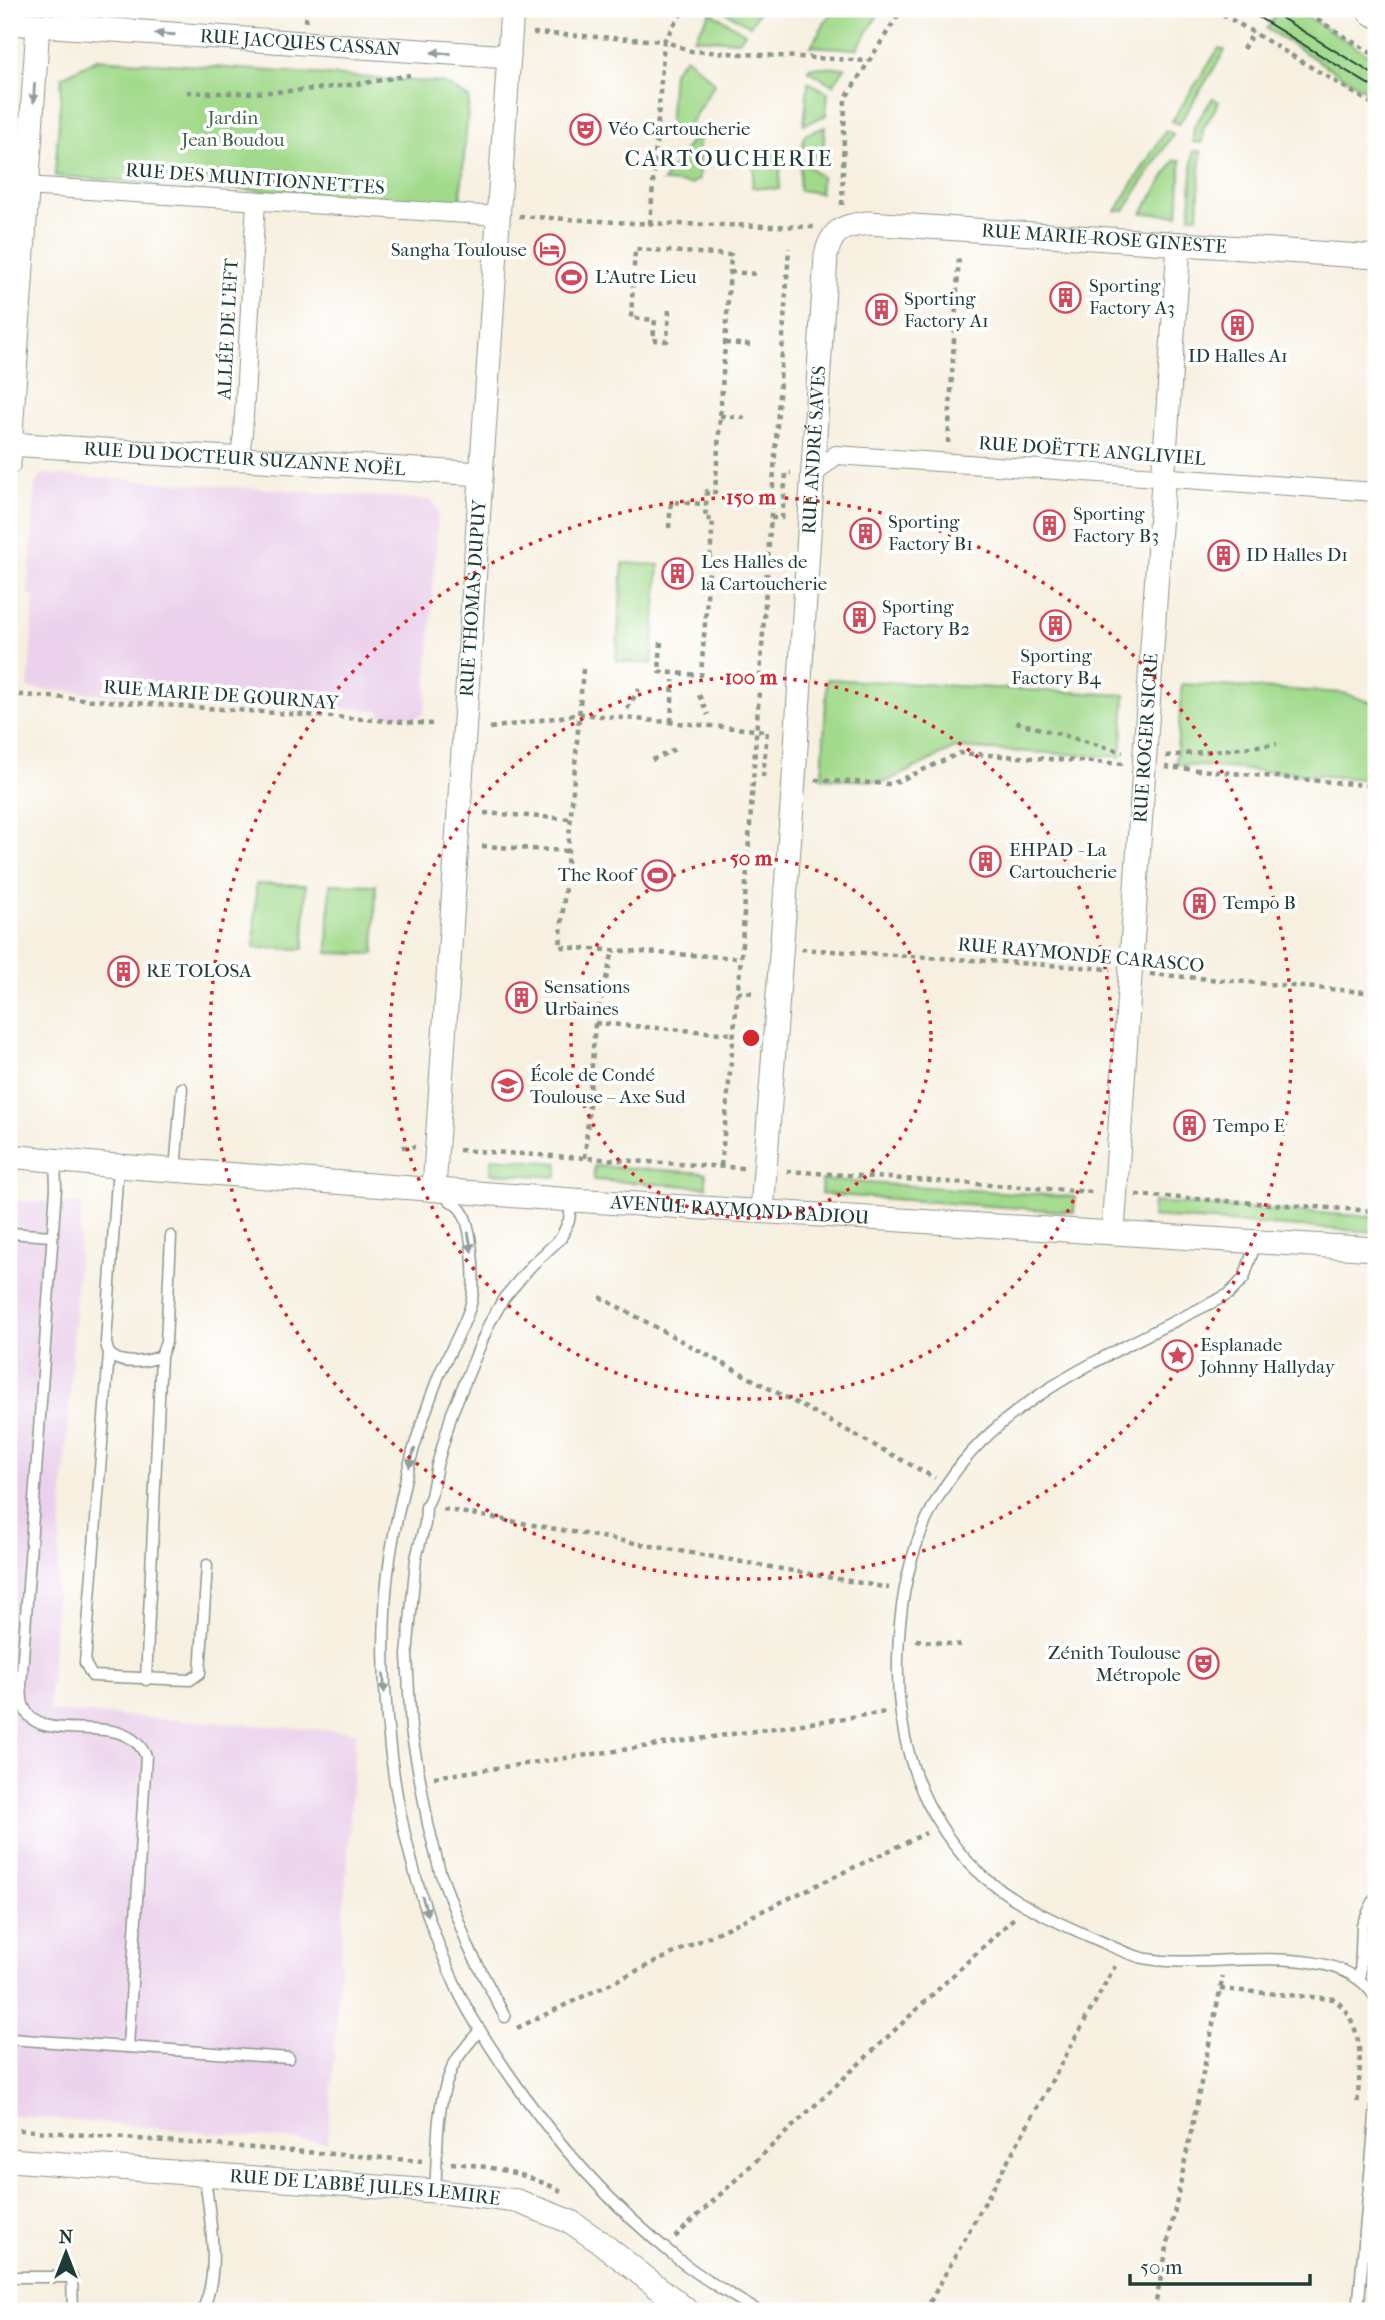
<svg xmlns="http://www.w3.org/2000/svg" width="1385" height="2320" font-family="'IM FELL French Canon',serif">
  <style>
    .built { fill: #ebd1ec }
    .green { fill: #a2da8c; stroke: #608c60; stroke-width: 2 }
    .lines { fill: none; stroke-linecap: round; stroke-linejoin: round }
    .service-casing { stroke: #8b968a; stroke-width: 13 }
    .pedestrian-casing { stroke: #8b968a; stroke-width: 20 }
    .minor-casing { stroke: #8b968a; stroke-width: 25 }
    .secondary-casing { stroke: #8b968a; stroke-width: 34 }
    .path { stroke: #8b968a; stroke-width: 4.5; stroke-dasharray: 5 5; stroke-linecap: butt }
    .service { stroke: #fff; stroke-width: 10 }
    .pedestrian { stroke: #fff; stroke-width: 18 }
    .minor { stroke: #fff; stroke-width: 23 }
    .secondary { stroke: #fff; stroke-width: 32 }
    .tram { stroke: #1f3d34; stroke-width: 2 }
    .oneway { fill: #8f9e9a }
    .ring { fill: none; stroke: #d62828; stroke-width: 3.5; stroke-dasharray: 3.5 7 }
    .labels { text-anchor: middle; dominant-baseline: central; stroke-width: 7; stroke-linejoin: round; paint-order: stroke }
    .street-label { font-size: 19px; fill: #1f3d34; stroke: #fff }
    .park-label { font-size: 19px; fill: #40644a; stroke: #fff }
    .poi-label { font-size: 19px; fill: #1f3d34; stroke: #fff; text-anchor: start }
    .quarter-label { font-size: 23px; letter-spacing: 2px; fill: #1f3d34; stroke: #fff }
    .centre { fill: #d62828; stroke: #fff; stroke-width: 3.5 }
    .ring-label { font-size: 21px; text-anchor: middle; font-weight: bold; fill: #d62828; stroke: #fff; stroke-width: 7; stroke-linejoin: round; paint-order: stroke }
  </style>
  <rect width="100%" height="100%" fill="#fff"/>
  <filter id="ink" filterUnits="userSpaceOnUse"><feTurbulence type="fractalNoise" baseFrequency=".0143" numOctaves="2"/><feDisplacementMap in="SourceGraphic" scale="14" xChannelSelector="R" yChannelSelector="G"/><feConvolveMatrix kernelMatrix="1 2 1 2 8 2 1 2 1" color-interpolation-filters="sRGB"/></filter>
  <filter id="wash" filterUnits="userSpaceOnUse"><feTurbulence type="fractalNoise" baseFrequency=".00686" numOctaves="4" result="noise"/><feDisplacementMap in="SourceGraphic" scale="28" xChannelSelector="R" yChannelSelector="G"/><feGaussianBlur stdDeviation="1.57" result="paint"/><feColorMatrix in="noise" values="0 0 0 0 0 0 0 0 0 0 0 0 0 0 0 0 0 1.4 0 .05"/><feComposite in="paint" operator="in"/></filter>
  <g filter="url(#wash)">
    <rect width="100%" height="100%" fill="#f7f0e0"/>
    <g class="built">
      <path d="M44 474 431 500 437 507 438 514 426 703 423 715 418 717 381 715 380 710 28 689 34 596 28 595 35 486 39 477Z"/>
      <path d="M9 1200 82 1204 49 1711 356 1732 328 2143 9 2115Z"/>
    </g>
    <g class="green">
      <path d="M720 9H760L750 26Z"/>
      <path d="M833 9H875L881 10 857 49 811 46Z"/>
      <path d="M1279 9H1294L1376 59V97L1267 29Z"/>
      <path d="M711 12 745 33 739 41 694 38Z"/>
      <path d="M1219 48 1225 51 1179 124 1172 121Z"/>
      <path d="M686 57 715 83 686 130H669L673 71Z"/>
      <path d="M97 59 443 83 469 98 460 205 55 176 62 77Z"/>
      <path d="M811 67 845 68 833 85 808 70Z"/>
      <path d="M808 82 828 92 826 115 804 125Z"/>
      <path d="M1213 98 1219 102 1203 129 1202 143 1193 142 1194 126Z"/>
      <path d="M825 127 822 163 803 146 804 135Z"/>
      <path d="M1166 130 1173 134 1124 211H1116Z"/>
      <path d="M692 139H699V179L691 184 663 182Z"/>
      <path d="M782 148 779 189 752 187 755 163Z"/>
      <path d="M1193 151H1201L1198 216H1190Z"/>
      <path d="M801 160 821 177 820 193 799 190Z"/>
      <path d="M1175 160H1181L1178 215 1142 213Z"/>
      <path d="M623 563 659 565 652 664 616 661Z"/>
      <path d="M827 679 1125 695 1121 757 955 748 886 782 822 778Z"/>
      <path d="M1182 684 1343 693 1376 704V780L1176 764Z"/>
      <path d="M256 884 306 885 304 949 254 948Z"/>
      <path d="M330 884 376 885 374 954 328 953Z"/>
      <path d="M492 1158 558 1163 557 1177 491 1173Z"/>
      <path d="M594 1166 706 1173V1187L594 1180Z"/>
      <path d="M822 1180 1075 1197 1074 1212 821 1194Z"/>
      <path d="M1153 1202 1376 1217V1232L1152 1217Z"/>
    </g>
  </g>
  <g filter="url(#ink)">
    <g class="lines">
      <defs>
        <g id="service">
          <path d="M55 1159 56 1188 21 1686C22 1692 21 1701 24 1707 40 1750 123 1705 146 1756L128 2047"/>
          <path d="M118 1166 106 1342C106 1344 108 1352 110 1354 120 1366 148 1362 161 1356L166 1342 171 1236"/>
          <path d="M175 1170 182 1088"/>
          <path d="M441 1194C447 1199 457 1204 461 1210 473 1226 476 1285 471 1304 464 1328 449 1352 439 1375 425 1412 411 1452 403 1491 394 1530 386 1572 385 1612 379 1742 404 1874 459 1993 472 2019 489 2045 506 2070 554 2141 610 2205 678 2259 703 2279 731 2295 758 2311"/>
          <path d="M9 1233 52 1236"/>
          <path d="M1256 1242 1244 1278 1229 1294C1055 1383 902 1432 898 1659 896 1728 914 1796 958 1850 991 1893 1045 1917 1093 1938 1109 1945 1126 1954 1143 1958 1204 1972 1341 1934 1376 1999"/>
          <path d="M109 1353 85 1663 92 1676 190 1680 200 1673 207 1565"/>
          <path d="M146 1680 161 1356"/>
          <path d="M1360 1979 1362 1925 1376 1896"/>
          <path d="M505 2017 468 1946 440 1872 428 1824 411 1730 407 1655 416 1558 425 1524 426 1507 431 1496 437 1465 452 1413 489 1324 504 1298 531 1266 561 1238 569 1220 572 1200"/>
          <path d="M9 2039 289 2058"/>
          <path d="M435 2191C438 2153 435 2111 449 2076 455 2058 468 2044 480 2030"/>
          <path d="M9 2277H72L73 2311"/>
          <path d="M202 2311C222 2270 209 2219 205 2175"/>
          <path d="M1358 2311 1376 2106"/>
        </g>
        <g id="pedestrian">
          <path d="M9 185 499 216"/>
          <path d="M239 460 243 434 256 201"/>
          <path d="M813 475 836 455 1376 492"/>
        </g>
        <g id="minor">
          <path id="s1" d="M9 23 509 57"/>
          <path id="s2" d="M9 444 481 474"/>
          <path d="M9 463 38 25"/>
          <path id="s3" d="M9 1156 105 1165 572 1200 1376 1249"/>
          <path id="s4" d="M434 1189 512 9"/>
          <path id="s5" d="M762 1211 794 779 826 255C832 229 843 226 868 223L1376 257"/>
          <path id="s6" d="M1113 1231 1179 244"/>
          <path id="s7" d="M9 2160 434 2191 517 2201 571 2222 600 2242 688 2311"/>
        </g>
        <path id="secondary" d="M1373 9 1376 11"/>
      </defs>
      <use href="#service" class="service-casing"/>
      <use href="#pedestrian" class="pedestrian-casing"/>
      <use href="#minor" class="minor-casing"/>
      <use href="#secondary" class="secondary-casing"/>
      <g class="path">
        <path d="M1214 9 1376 106"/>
        <path d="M1300 9 1376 56"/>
        <path d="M306 22 307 9"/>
        <path d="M533 33 664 41 684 9"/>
        <path d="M1243 49 1254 32"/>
        <path d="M187 92C262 96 337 89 410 75"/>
        <path d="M236 181 237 164"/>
        <path d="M278 184 279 166"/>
        <path d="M842 205 845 99 902 9"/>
        <path d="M519 216 631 223 814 227"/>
        <path d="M650 224 664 41 691 51 869 61"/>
        <path d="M730 272 758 274"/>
        <path d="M725 343 754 345"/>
        <path d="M720 416 748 418"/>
        <path d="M948 443 959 255"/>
        <path d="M771 518H782L786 473H791"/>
        <path d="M669 528 671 502 706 504"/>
        <path d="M661 642 659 672 701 675 713 519H705L707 491 715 492 731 255 635 249 631 318 655 320 653 340 667 341 669 310"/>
        <path d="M583 669 560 947 741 958"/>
        <path d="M9 694 432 724"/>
        <path d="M699 695 708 715"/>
        <path d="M627 709 639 689"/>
        <path d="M671 722 673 680"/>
        <path d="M1016 722 1123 752"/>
        <path d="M490 728 580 714 767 731 763 777"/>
        <path d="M1166 756 1277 744"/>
        <path d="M652 760 675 749"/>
        <path d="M1165 767 1376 786"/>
        <path d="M815 780 892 784 960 753 1124 764"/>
        <path d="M484 813 571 819"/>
        <path d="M482 846 568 851"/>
        <path d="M801 949 1111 969"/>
        <path d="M1150 974 1376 993"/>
        <path d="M737 992 757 993"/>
        <path d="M595 1023 733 1034"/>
        <path d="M402 1147H415"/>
        <path d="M459 1150 743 1168"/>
        <path d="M585 1158 595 1023 613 951"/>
        <path d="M721 1166 741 958 789 248"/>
        <path d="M787 1171 1093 1192"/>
        <path d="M1136 1195 1376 1211"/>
        <path d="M600 1297 935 1478"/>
        <path d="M443 1509 889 1588"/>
        <path d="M916 1640 960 1645"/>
        <path d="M434 1777 886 1712"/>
        <path d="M1220 1989 1334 1999C1367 2026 1360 2068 1357 2107"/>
        <path d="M517 2028 926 1833"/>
        <path d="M9 2129 422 2161"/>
        <path d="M451 2163C490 2166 526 2173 561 2191"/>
        <path d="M675 2237 1015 1917"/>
        <path d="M925 2311 1115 1966"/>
        <path d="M1154 2311 1223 1976"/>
      </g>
      <use href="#service" class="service"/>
      <use href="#pedestrian" class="pedestrian"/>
      <use href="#minor" class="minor"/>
      <use href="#secondary" class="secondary"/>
      <g class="tram">
        <path d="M1245 9 1376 89"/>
        <path d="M1267 9 1376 76"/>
      </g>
    </g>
    <defs><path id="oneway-solid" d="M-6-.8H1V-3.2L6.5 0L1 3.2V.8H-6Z" transform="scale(1.75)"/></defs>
    <g class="oneway">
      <use href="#oneway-solid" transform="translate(165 34) rotate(-176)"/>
      <use href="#oneway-solid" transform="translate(441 53) rotate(-176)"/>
      <use href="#oneway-solid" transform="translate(34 93) rotate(93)"/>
      <use href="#oneway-solid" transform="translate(470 1242) rotate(80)"/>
      <use href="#oneway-solid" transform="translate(412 1458) rotate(106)"/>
      <use href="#oneway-solid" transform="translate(384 1683) rotate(87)"/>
      <use href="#oneway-solid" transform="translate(425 1906) rotate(73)"/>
    </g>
  </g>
  <g class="ring">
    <circle cx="751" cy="1038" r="180"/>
    <circle cx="751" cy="1038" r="361"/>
    <circle cx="751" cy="1038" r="541"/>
  </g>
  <defs>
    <symbol id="theatre-ring" viewBox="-11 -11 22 22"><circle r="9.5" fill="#fff" stroke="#d1495b" stroke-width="1.5"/><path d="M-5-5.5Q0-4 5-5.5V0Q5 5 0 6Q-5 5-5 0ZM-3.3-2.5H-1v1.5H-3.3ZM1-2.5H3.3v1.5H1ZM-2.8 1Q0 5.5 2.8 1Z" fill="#d1495b"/></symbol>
    <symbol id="hotel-ring" viewBox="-11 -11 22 22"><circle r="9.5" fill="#fff" stroke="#d1495b" stroke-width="1.5"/><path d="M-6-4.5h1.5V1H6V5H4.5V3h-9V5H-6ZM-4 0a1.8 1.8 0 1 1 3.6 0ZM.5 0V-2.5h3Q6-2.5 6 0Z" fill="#d1495b"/></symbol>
    <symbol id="stadium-ring" viewBox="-11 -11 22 22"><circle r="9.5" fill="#fff" stroke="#d1495b" stroke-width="1.5"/><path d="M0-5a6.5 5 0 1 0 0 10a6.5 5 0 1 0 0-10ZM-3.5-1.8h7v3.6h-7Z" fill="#d1495b"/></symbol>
    <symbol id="building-ring" viewBox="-11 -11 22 22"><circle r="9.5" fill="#fff" stroke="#d1495b" stroke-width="1.5"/><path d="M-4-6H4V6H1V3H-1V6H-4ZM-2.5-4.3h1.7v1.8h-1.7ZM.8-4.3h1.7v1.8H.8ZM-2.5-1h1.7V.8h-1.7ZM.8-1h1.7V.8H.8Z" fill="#d1495b"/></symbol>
    <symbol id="university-ring" viewBox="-11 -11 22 22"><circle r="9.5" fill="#fff" stroke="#d1495b" stroke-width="1.5"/><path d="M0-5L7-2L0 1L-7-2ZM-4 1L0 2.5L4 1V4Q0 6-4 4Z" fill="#d1495b"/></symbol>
    <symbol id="sight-ring" viewBox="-11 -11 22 22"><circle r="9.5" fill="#fff" stroke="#d1495b" stroke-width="1.5"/><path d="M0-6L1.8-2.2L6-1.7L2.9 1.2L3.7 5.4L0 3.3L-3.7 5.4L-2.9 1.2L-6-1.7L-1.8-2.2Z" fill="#d1495b"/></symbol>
  </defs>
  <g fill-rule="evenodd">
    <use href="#theatre-ring" x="568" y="112" width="35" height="35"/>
    <use href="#hotel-ring" x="532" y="232" width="35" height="35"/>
    <use href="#stadium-ring" x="554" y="260" width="35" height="35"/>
    <use href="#building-ring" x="1048" y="280" width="35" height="35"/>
    <use href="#building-ring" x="864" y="292" width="35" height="35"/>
    <use href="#building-ring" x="1220" y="308" width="35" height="35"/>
    <use href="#building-ring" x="1032" y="508" width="35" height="35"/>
    <use href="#building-ring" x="848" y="516" width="35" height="35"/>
    <use href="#building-ring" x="1206" y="538" width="35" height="35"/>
    <use href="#building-ring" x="660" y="556" width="35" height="35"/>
    <use href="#building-ring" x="842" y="600" width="35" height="35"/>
    <use href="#building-ring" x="1038" y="608" width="35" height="35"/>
    <use href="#building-ring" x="968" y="844" width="35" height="35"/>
    <use href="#stadium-ring" x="640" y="858" width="35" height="35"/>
    <use href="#building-ring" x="1182" y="886" width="35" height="35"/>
    <use href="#building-ring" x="106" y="954" width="35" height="35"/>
    <use href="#building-ring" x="504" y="980" width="35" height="35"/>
    <use href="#university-ring" x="490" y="1068" width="35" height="35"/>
    <use href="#building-ring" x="1172" y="1108" width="35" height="35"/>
    <use href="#sight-ring" x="1160" y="1338" width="35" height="35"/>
    <use href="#theatre-ring" x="1186" y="1646" width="35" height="35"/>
  </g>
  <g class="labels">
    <g class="street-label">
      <text stroke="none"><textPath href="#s1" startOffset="292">RUE JACQUES CASSAN</textPath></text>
      <text transform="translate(255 179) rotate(4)">RUE DES MUNITIONNETTES</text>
      <text stroke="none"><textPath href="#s5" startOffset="1253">RUE MARIE-ROSE GINESTE</textPath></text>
      <text transform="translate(228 329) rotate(-87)">ALLÉE DE L'EFT</text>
      <text stroke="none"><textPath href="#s5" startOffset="763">RUE ANDRÉ SAVES</textPath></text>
      <text transform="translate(1092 451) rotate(4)">RUE DOËTTE ANGLIVIEL</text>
      <text stroke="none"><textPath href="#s2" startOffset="236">RUE DU DOCTEUR SUZANNE NOËL</textPath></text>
      <text stroke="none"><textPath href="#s4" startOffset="592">RUE THOMAS DUPUY</textPath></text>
      <text transform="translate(221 695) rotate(4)">RUE MARIE DE GOURNAY</text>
      <text stroke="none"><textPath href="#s6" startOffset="494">RUE ROGER SICRE</textPath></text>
      <text transform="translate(1081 955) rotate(5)">RUE RAYMONDE CARASCO</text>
      <text stroke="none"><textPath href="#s3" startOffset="733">AVENUE RAYMOND BADIOU</textPath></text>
      <text stroke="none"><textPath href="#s7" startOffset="357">RUE DE L'ABBÉ JULES LEMIRE</textPath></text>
    </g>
    <g class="park-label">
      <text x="233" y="118">Jardin<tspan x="233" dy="22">Jean Boudou</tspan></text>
    </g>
    <g class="poi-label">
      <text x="608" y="129">Véo Cartoucherie</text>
      <text x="527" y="250" text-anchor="end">Sangha Toulouse</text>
      <text x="595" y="277">L'Autre Lieu</text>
      <text x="1089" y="286">Sporting<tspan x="1089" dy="22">Factory A3</tspan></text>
      <text x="904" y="299">Sporting<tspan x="904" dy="22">Factory A1</tspan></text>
      <text x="1238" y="356" text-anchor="middle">ID Halles A1</text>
      <text x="1073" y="514">Sporting<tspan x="1073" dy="22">Factory B3</tspan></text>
      <text x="888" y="522">Sporting<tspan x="888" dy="22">Factory B1</tspan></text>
      <text x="1246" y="555">ID Halles D1</text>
      <text x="701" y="562">Les Halles de<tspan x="701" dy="22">la Cartoucherie</tspan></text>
      <text x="882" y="607">Sporting<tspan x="882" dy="22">Factory B2</tspan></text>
      <text x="1056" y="656" text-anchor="middle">Sporting<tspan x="1056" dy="22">Factory B4</tspan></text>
      <text x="1009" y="850">EHPAD - La<tspan x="1009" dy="22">Cartoucherie</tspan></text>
      <text x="634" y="875" text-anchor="end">The Roof</text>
      <text x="1223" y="903">Tempo B</text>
      <text x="146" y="971">RE TOLOSA</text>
      <text x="544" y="987">Sensations<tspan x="544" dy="22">Urbaines</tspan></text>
      <text x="530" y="1075">École de Condé<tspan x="530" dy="22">Toulouse – Axe Sud</tspan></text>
      <text x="1213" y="1126">Tempo E</text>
      <text x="1200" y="1345">Esplanade<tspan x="1200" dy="22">Johnny Hallyday</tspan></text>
      <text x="1181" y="1653" text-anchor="end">Zénith Toulouse<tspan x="1181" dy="22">Métropole</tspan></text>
    </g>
    <g class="quarter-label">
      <text x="729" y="158">CARTOUCHERIE</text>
    </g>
  </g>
  <circle cx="751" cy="1038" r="10" class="centre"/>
  <g class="ring-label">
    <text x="751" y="504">150 m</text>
    <text x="751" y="684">100 m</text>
    <text x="751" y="865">50 m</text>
  </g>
  <rect width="1385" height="2320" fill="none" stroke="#fff" stroke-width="35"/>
  <g transform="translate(66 2253)" stroke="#ffffff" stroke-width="5" paint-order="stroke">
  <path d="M0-5L12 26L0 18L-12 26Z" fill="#1f3d34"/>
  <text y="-10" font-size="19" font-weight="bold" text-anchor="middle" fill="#1f3d34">N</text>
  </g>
  <path d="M1130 2274v10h180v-10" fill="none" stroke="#1f3d34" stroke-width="3.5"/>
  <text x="1140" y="2274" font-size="21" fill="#1f3d34" stroke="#ffffff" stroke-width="5" paint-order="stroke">50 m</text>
</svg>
